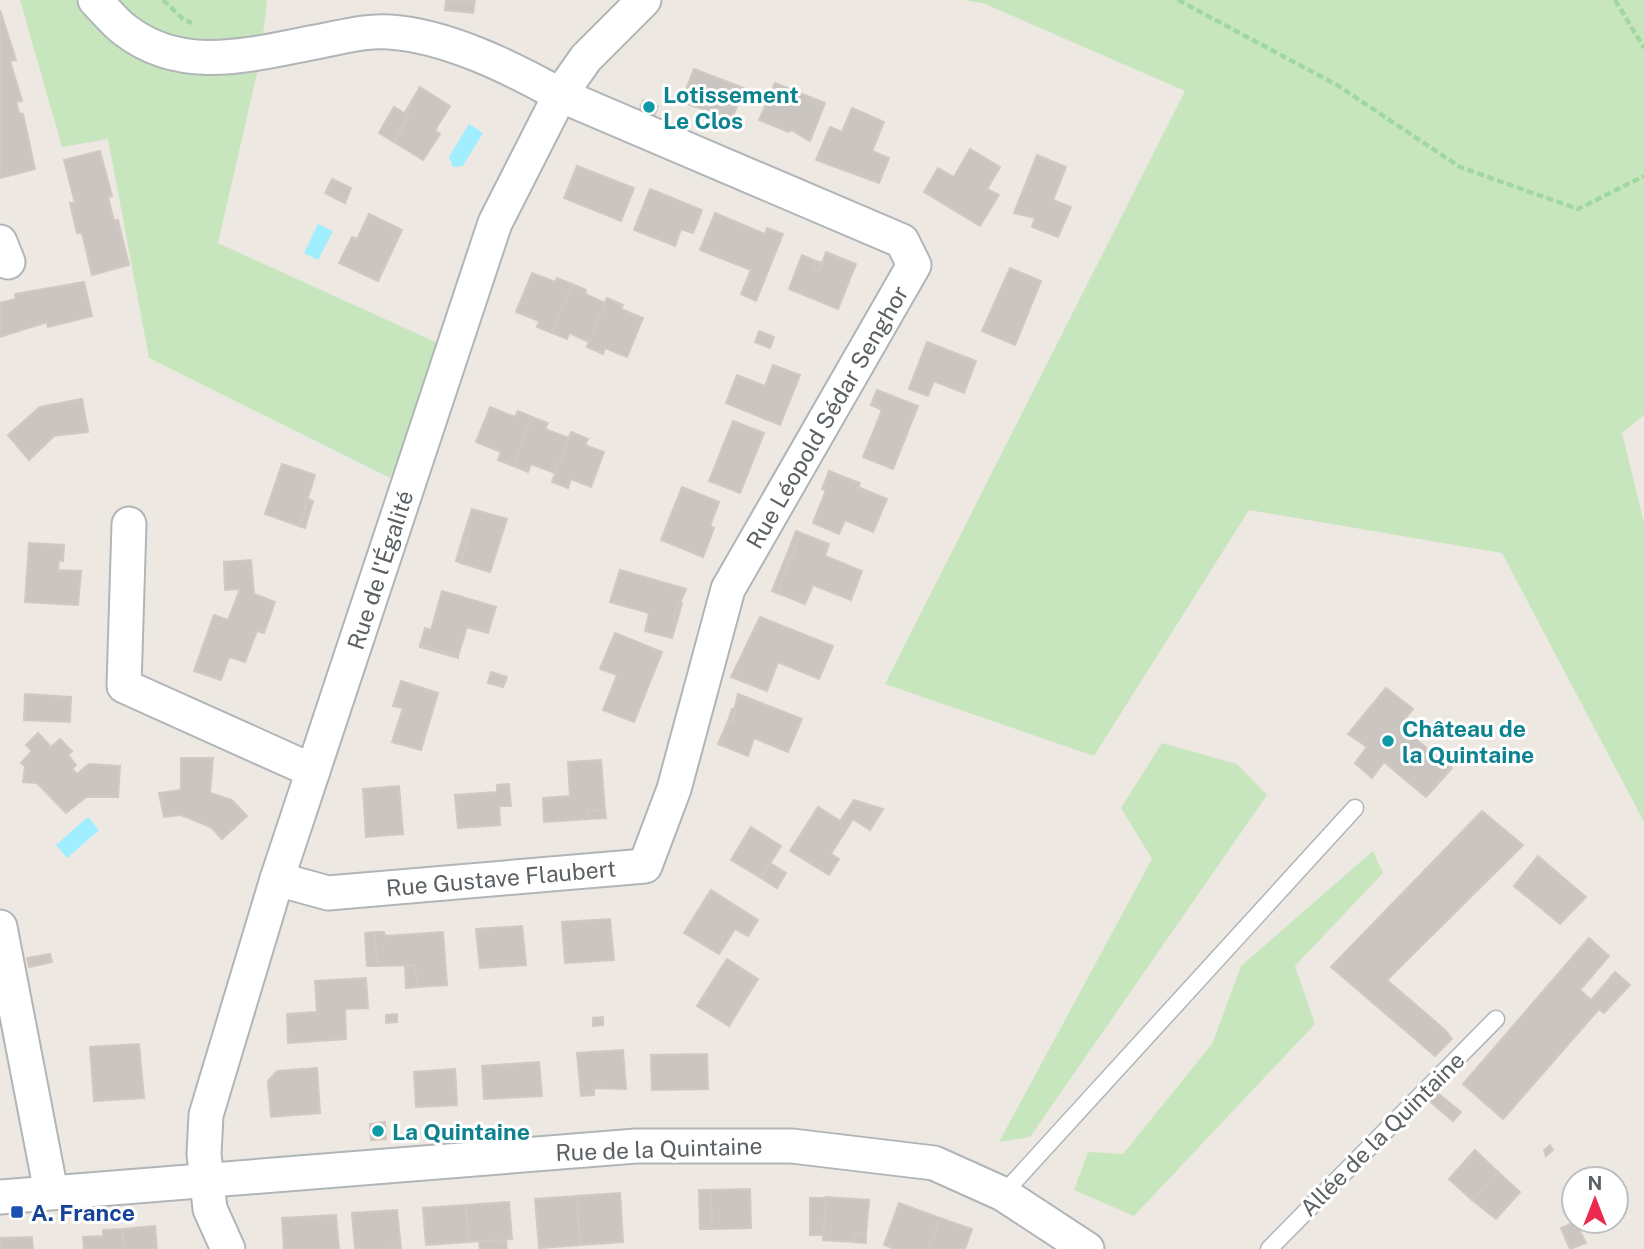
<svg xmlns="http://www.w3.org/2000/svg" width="1644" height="1249" font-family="'Public Sans',sans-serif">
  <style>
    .green { fill: #c8e6be }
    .water { fill: #a0eeff }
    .building { fill: #cac5c1; stroke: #d2c8c0; stroke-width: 2 }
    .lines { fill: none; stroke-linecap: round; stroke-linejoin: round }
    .lane-casing { stroke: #b0b5b8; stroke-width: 19 }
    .street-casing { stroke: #b0b5b8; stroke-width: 37 }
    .path { stroke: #a1d8a1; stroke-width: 4.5; stroke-dasharray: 7 3.5; stroke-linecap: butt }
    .lane { stroke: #fff; stroke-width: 16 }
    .street { stroke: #fff; stroke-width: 33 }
    .culture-dot { fill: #0f9aa8; stroke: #fff; stroke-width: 2.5 }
    .transit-dot { fill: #1a4fb4; stroke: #fff; stroke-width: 2.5 }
    .labels { text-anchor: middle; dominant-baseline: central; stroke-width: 6; stroke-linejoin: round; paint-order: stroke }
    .culture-label { font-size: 23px; font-weight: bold; fill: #0d838f; stroke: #fff; text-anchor: start }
    .street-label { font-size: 23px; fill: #5a6063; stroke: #fff }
    .transit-label { font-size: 23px; font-weight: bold; fill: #164399; stroke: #fff; text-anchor: start }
  </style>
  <rect width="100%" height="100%" fill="#ede8e2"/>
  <g class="green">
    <path d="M20 0H267L260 60 218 243 442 345 390 478 149 358 108 139 62 147Z"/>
    <path d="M963 0H1644V415L1622 433 1644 522V822L1502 553 1249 510 1094 756 885 684 1185 91 983 3Z"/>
    <path d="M1162 743 1237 764 1267 795 1030 1137 999 1142 1152 859 1121 808Z"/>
    <path d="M1373 851 1383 873 1295 966 1315 1024 1134 1216 1074 1190 1088 1152 1123 1154 1212 1044 1241 966Z"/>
  </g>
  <g class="water">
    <path d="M469 124 483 133 463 166 453 167 449 157Z"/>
    <path d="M318 224 333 231 318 260 304 253Z"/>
    <path d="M88 817 99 830 67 858 56 845Z"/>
  </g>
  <g class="building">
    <path d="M446 0H475L473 13 445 10Z"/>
    <path d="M0 10 16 60 10 61 22 101 16 102 19 113 23 114 35 169 0 178Z"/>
    <path d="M694 69 744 88 732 119 681 102Z"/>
    <path d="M775 83 825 103 810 141 791 130 789 132 759 120Z"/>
    <path d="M420 87 450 106 435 130 440 134 423 160 394 142 409 116 404 114Z"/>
    <path d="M643 100 658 106 655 115 640 108Z"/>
    <path d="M394 107 409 116 394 142 379 133Z"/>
    <path d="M852 108 884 122 872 151 889 158 879 183 816 160 830 127 842 132Z"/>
    <path d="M970 149 1000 167 987 189 999 195 980 226 924 192 938 168 954 177Z"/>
    <path d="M100 151 112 196 108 197 114 221 118 220 129 265 92 275 82 233H77L70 203H75L64 160Z"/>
    <path d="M1037 155 1066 167 1053 200 1071 207 1058 237 1032 227 1035 218 1014 213Z"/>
    <path d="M577 166 634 188 621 221 564 198Z"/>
    <path d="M332 179 351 188 345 203 325 193Z"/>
    <path d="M650 189 702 210 693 233 681 229 675 246 634 230Z"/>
    <path d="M715 213 765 234 767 228 783 234 756 301 741 294 751 270 700 250Z"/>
    <path d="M369 214 402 230 378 281 339 263 352 237 357 239Z"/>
    <path d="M826 252 856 264 838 309 789 289 802 255 816 261 812 270 819 272Z"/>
    <path d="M816 261 822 263 819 272 812 270Z"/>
    <path d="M1010 268 1041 281 1015 345 982 331Z"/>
    <path d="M532 273 555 282 557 278 572 284 552 333 537 327 539 321 516 312Z"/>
    <path d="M84 282 92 316 48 327 47 322 0 337V303L16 299 15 294Z"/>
    <path d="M572 284 586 290 585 294 605 303 589 342 569 333 567 339 552 333Z"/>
    <path d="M607 298 623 305 621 309 643 318 627 357 605 348 603 354 587 347Z"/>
    <path d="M759 331 774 337 770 348 755 342Z"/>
    <path d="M927 342 976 361 964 393 934 381 928 396 909 389Z"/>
    <path d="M773 365 800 375 780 425 726 403 737 375 765 386Z"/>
    <path d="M877 390 918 406 893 469 863 457 882 410 871 405Z"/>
    <path d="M82 399 88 432 54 436 29 460 8 435 40 407Z"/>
    <path d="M490 407 515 417 518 411 532 417 513 466 498 460 501 452 476 442Z"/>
    <path d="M532 417 548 423 545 429 569 438 555 473 531 464 528 472 513 466Z"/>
    <path d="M733 421 764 433 740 493 709 481Z"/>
    <path d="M571 432 588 439 585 445 604 452 591 487 571 479 568 488 552 482Z"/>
    <path d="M282 464 315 475 299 526 265 514Z"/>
    <path d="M829 471 860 483 858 487 887 499 873 532 845 520 839 534 813 523 826 490 822 489Z"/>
    <path d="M682 487 719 502 710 526 714 528 703 557 661 540Z"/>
    <path d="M308 499 313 501 305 528 299 526Z"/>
    <path d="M472 509 507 519 490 572 461 563 468 538 463 537Z"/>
    <path d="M796 531 829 544 825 556 862 571 851 600 813 585 805 604 777 593 796 546 791 544Z"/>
    <path d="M463 537 468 538 461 563 456 561Z"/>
    <path d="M29 543 64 545 63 561 59 560 58 570 81 571 78 605 25 602Z"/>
    <path d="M791 544 796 546 777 593 772 591Z"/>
    <path d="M251 560 254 594 275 602 264 633 257 631 245 662 229 657 221 680 194 671 214 615 228 620 240 589 225 590 224 562Z"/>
    <path d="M620 570 686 589 673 620 677 621 672 638 645 631 649 613 610 602Z"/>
    <path d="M442 591 496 607 488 633 467 627 458 656 420 645 425 628 431 630Z"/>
    <path d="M678 602 682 603 677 621 673 620Z"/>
    <path d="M760 617 833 646 819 679 778 662 767 691 731 677Z"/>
    <path d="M615 633 662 652 634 722 603 710 617 675 600 669Z"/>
    <path d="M420 645 458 656V658L420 647Z"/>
    <path d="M491 672 507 677 503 687 488 683Z"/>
    <path d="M401 681 438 693 421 750 392 742 403 708 393 706Z"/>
    <path d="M1386 688 1413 709 1399 726 1452 768 1426 797 1384 762 1372 778 1355 763 1367 747 1348 734Z"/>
    <path d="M25 694 71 697 70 722 24 720Z"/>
    <path d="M738 694 802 719 788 752 754 738 748 756 718 744 728 721 731 723Z"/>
    <path d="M732 709 736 710 731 723 728 721Z"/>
    <path d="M38 733 51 747 60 739 72 751 68 755 76 765 72 769 77 774 89 764 120 766 118 797H86L66 813 37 783 23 782 25 766 21 763 32 751 26 745Z"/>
    <path d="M181 758H213L210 793 232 800 247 816 222 839 211 827 181 815 164 817 159 793 181 790Z"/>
    <path d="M601 760 605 810 587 811 588 819 544 822 543 798 570 796 568 762Z"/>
    <path d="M509 784 511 806H499L500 825 458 828 455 795 497 792V785Z"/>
    <path d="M399 786 403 834 366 837 363 789Z"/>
    <path d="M854 800 883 809 870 830 853 819 831 854 839 859 829 875 790 851 818 807 840 821Z"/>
    <path d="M605 810 606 818 588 819 587 811Z"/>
    <path d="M1482 811 1523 845 1387 980 1445 1030 1452 1039 1435 1056 1331 967Z"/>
    <path d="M751 827 781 846 761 878 731 860Z"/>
    <path d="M1538 856 1586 897 1560 924 1514 886Z"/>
    <path d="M770 863 786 873 777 888 761 878Z"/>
    <path d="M711 890 758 920 748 936 735 929 719 954 684 933Z"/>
    <path d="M610 919 614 960 565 963 562 922Z"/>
    <path d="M522 926 526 965 480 968 476 929Z"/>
    <path d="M375 932 377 966H367L365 933Z"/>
    <path d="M375 932H384L385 936 443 932 447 985 417 987 415 965 377 966Z"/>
    <path d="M1589 938 1609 956 1580 990 1591 1000 1615 972 1630 985 1604 1013 1599 1009 1503 1119 1463 1084Z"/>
    <path d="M50 954 52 962 29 967 27 958Z"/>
    <path d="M727 959 758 979 729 1026 697 1006Z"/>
    <path d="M415 965 417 987 406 988 405 966Z"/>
    <path d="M366 978 368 1008 345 1009 346 1039 288 1043 287 1014 317 1012 315 981Z"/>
    <path d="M397 1014V1022L386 1023V1015Z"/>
    <path d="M603 1017V1025L593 1026V1018Z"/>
    <path d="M139 1044 144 1098 94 1101 90 1047Z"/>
    <path d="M623 1050 626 1089 594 1088V1095L581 1096 577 1053Z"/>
    <path d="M707 1054 708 1089 652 1090 651 1055Z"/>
    <path d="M539 1062 542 1096 484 1099 482 1066Z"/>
    <path d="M317 1068 320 1113 271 1117 268 1081 277 1071Z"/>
    <path d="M455 1069 457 1105 416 1107 414 1072Z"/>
    <path d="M1435 1091 1461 1112 1453 1121 1426 1098Z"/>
    <path d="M385 1122 386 1139 371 1140 370 1124Z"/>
    <path d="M1550 1145 1553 1150 1546 1156 1544 1150Z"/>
    <path d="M1475 1150 1498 1172 1472 1200 1449 1179Z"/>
    <path d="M1498 1172 1520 1192 1496 1219 1472 1200Z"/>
    <path d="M750 1189 751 1228 712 1229 711 1190Z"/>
    <path d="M699 1190H711L712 1229H700Z"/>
    <path d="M620 1193 623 1242 580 1245 577 1196Z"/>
    <path d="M577 1196 580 1245 539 1248 535 1199Z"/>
    <path d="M826 1197 869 1200 866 1234 854 1233V1242L823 1240Z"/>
    <path d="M810 1198H826L823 1235H810Z"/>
    <path d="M509 1202 512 1239 468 1242 466 1205Z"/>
    <path d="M899 1203 940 1218 929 1249H895L884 1245Z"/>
    <path d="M466 1205 468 1242 426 1245 423 1208Z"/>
    <path d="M397 1210 401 1248 355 1249 352 1213Z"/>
    <path d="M336 1215 339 1249H284L282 1218Z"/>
    <path d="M940 1218 972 1229 965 1249H929Z"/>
    <path d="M1575 1222 1586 1243 1570 1249 1561 1228Z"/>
    <path d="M155 1226 157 1249H124L122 1229Z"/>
    <path d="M122 1229 124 1249H84L83 1237 103 1236V1230Z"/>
    <path d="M854 1233 866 1234V1243L854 1242Z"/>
    <path d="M32 1237 33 1249H0V1238Z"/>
    <path d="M506 1240 507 1249H480L479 1241Z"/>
  </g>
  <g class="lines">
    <defs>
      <g id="lane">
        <path d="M1003 1194 1355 808"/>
        <path d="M1269 1249 1496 1019"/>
      </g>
      <g id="street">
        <path d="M95 0C105 10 114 22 125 30 184 76 255 53 321 41 343 37 367 30 390 32 447 36 510 67 560 95L902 241 914 265 728 589 674 789 645 866 328 893 277 879"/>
        <path d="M0 242 8 262"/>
        <path d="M129 524 124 686 313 771"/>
        <path d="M0 927 51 1192"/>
        <path d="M0 1197 636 1146H792L934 1163 1003 1194 1087 1249"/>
        <path d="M228 1249 210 1209 204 1154 206 1115 277 879 495 223 560 95 586 58 644 0"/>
      </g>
    </defs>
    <use href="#lane" class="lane-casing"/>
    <use href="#street" class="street-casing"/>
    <g class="path">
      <path d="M163 0 184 20 192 23"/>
      <path d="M1178 0 1337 85 1460 167 1578 209 1644 176"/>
      <path d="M1615 0 1644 48"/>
    </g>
    <use href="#lane" class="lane"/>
    <use href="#street" class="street"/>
  </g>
  <g class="culture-dot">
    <circle cx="649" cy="107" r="7"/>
    <circle cx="1388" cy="741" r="7"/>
    <circle cx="378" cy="1131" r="7"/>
  </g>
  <rect class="transit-dot" x="10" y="1205" width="14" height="14" rx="3.5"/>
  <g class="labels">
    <g class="culture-label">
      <text x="663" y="94">Lotissement<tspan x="663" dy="26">Le Clos</tspan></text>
      <text x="1402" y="728">Château de<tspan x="1402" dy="26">la Quintaine</tspan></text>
      <text x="392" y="1131">La Quintaine</text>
    </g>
    <g class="street-label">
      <text transform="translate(827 417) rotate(-60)">Rue Léopold Sédar Senghor</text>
      <text transform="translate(380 570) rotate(-72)">Rue de l'Égalité</text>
      <text transform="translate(501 878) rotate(-5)">Rue Gustave Flaubert</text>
      <text transform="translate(1382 1134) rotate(-45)">Allée de la Quintaine</text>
      <text transform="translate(659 1149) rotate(-2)">Rue de la Quintaine</text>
    </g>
    <g class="transit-label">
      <text x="31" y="1212">A. France</text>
    </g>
  </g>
  <g transform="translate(1595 1200)"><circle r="33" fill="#ffffff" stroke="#bdbfc1" stroke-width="2"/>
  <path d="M0-5L12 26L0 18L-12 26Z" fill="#eb2b4e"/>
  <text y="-10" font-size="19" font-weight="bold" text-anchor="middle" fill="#5a6063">N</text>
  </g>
</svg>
